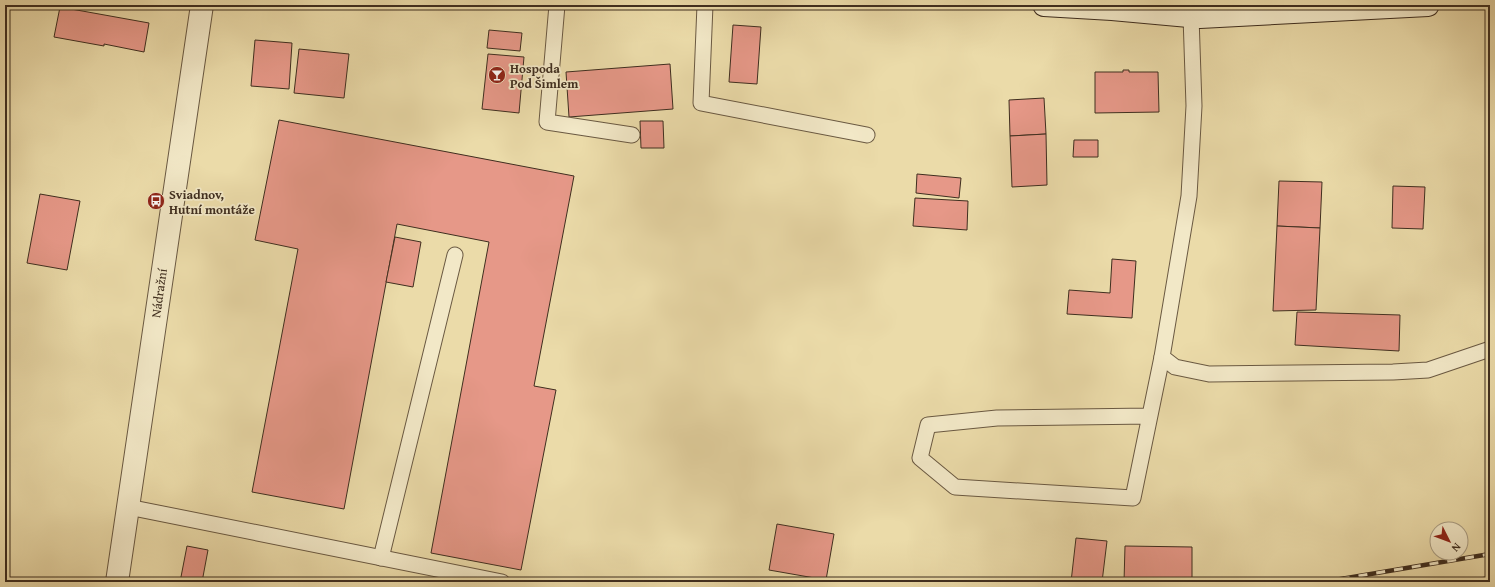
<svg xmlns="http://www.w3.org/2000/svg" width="1495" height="587" font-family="'Gentium Book Plus',serif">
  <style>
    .building { fill: #e69888; stroke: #3f2e1f }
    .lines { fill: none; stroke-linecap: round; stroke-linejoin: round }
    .lane-casing { stroke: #6a5942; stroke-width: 17 }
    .street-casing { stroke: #6a5942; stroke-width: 24 }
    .secondary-casing { stroke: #3f2e1f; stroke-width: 24 }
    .lane { stroke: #f2e8c7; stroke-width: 15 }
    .street { stroke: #f2e8c7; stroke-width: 22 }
    .secondary { stroke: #f2e8c7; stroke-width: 22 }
    .rail-casing { stroke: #3f2e1f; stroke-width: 4.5 }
    .rail { stroke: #f2e8c7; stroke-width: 3; stroke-dasharray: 9; stroke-linecap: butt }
    .labels { text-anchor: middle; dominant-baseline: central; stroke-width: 3.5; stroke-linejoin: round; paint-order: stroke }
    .poi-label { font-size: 13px; font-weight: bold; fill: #3f2e1f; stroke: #f2e8c7; text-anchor: start }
    .street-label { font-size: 13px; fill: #3f2e1f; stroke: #f2e8c7 }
  </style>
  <rect width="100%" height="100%" fill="#ebdba9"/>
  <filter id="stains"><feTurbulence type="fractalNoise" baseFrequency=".005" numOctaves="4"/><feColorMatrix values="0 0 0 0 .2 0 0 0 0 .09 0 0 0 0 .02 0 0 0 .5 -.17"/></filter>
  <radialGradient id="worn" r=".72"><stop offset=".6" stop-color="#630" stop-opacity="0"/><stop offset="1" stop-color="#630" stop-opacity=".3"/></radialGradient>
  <g class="building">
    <path d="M60 7 149 23 144 52 104 44V46L54 37Z"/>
    <path d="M733 25 761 27 757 84 729 82Z"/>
    <path d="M489 30 522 33 520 51 487 48Z"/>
    <path d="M255 40 292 43 289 89 251 86Z"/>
    <path d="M299 49 349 54 344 98 294 93Z"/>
    <path d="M488 54 524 57 519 113 482 109Z"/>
    <path d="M670 64 673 109 569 117 566 72Z"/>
    <path d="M1123 70H1129V72H1158L1159 112 1095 113V72H1123Z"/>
    <path d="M1044 98 1046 134 1010 136 1009 100Z"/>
    <path d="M279 120 574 176 534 386 556 390 521 570 431 553 489 242 397 224 344 509 252 492 298 249 255 240Z"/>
    <path d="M640 121H663L664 148H641Z"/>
    <path d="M1046 134 1047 185 1012 187 1010 136Z"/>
    <path d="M1074 140H1098V157H1073Z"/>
    <path d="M917 174 961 178 959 198 916 193Z"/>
    <path d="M1279 181 1322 182 1320 228 1277 226Z"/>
    <path d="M1393 186 1425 187 1423 229 1392 228Z"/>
    <path d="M40 194 80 201 67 270 27 263Z"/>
    <path d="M915 198 968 201 967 230 913 226Z"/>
    <path d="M1277 226 1320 228 1316 310 1273 311Z"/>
    <path d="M395 237 421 242 413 287 386 282Z"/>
    <path d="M1112 259 1136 261 1132 318 1067 314 1069 290 1110 293Z"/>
    <path d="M1297 312 1400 315 1399 351 1295 345Z"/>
    <path d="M777 524 834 534 826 580 769 570Z"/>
    <path d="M1076 538 1107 541 1102 582H1071Z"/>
    <path d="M187 546 208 550 202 582H180Z"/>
    <path d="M1125 546 1192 547V582H1124Z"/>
  </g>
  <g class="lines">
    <defs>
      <g id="lane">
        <path d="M557 5 547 122 632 135"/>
        <path d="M705 5 701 103 867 135"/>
        <path d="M1191 16 1194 106 1189 196 1162 357 1175 367 1209 374 1393 372 1428 370 1490 349"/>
        <path d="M1150 416 997 418 928 425 920 458 955 487 1133 498 1162 357"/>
        <path d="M128 507 502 582"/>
        <path d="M381 558 455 255"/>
      </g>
      <path id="street" d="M117 582 202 5"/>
      <path id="secondary" d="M1044 5 1112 9 1200 17 1428 5"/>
    </defs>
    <use href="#lane" class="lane-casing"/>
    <use href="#street" class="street-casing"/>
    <use href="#secondary" class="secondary-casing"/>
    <use href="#lane" class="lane"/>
    <use href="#street" class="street"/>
    <use href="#secondary" class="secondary"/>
    <defs>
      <g id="rail">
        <path d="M1323 582 1490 554"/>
        <path d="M1467 582 1490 578"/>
      </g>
    </defs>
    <use href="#rail" class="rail-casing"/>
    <use href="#rail" class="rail"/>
  </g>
  <defs>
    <symbol id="bar-disc" viewBox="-11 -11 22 22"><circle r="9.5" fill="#8f2418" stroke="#f2e8c7"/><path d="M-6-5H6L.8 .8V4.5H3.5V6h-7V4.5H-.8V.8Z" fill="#fff"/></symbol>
    <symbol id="bus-disc" viewBox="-11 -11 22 22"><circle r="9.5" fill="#8f2418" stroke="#f2e8c7"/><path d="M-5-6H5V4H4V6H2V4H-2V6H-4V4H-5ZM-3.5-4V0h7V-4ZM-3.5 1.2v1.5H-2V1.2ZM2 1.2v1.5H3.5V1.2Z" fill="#fff"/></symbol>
  </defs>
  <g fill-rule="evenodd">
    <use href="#bar-disc" x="487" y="65" width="20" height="20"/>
    <use href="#bus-disc" x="146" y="191" width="20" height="20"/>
  </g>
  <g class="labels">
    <g class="poi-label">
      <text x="510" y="68">Hospoda<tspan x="510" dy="15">Pod Šimlem</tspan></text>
      <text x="169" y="194">Sviadnov,<tspan x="169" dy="15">Hutní montáže</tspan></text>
    </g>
    <g class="street-label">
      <text transform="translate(159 293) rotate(-82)">Nádražní</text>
    </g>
  </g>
  <rect width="1495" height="587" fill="none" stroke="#ebdba9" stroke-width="20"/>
  <rect x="6" y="6" width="1483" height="575" fill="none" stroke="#3f2e1f" stroke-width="2"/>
  <rect x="10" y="10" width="1475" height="567" fill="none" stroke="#3f2e1f"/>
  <g transform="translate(1449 541) rotate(132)"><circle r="19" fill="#f2e8c7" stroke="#aa9e84"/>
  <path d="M0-3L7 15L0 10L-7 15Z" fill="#8f2418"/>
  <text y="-6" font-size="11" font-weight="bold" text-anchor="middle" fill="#3f2e1f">N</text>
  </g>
  <rect width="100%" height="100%" filter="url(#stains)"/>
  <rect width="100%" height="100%" fill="url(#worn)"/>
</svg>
